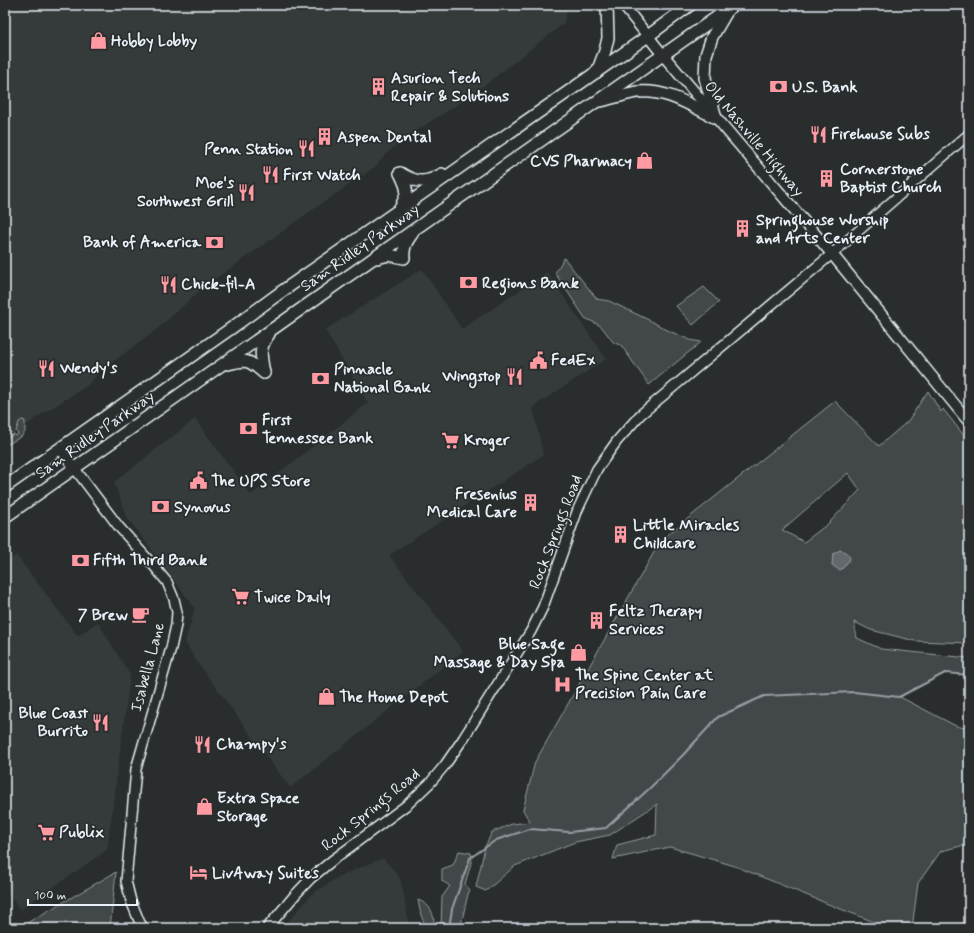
<svg xmlns="http://www.w3.org/2000/svg" width="974" height="933" font-family="Mynerve,sans-serif">
  <style>
    .built { fill: #363a3b }
    .green { fill: #424648; stroke: #959ca0; fill-rule: evenodd }
    .water { fill: #63686b; stroke: #989fa3 }
    .lines { fill: none; stroke-linecap: round; stroke-linejoin: round }
    .stream { stroke: #989fa3; stroke-width: 2 }
    .tertiary-casing { stroke: #e8f1f8; stroke-width: 12 }
    .secondary-casing { stroke: #e8f1f8; stroke-width: 13 }
    .primary-casing { stroke: #e8f1f8; stroke-width: 14 }
    .tertiary { stroke: #2a2d2e; stroke-width: 9 }
    .secondary { stroke: #2a2d2e; stroke-width: 10 }
    .primary { stroke: #2a2d2e; stroke-width: 11 }
    .labels { text-anchor: middle; dominant-baseline: central; stroke-width: 3.5; stroke-linejoin: round; paint-order: stroke }
    .poi-label { font-size: 16px; font-weight: bold; fill: #e8f1f8; stroke: #2a2d2e; text-anchor: start }
    .street-label { font-size: 16px; fill: #e8f1f8; stroke: #2a2d2e }
  </style>
  <rect width="100%" height="100%" fill="#2a2d2e"/>
  <filter id="ink" filterUnits="userSpaceOnUse"><feTurbulence type="fractalNoise" baseFrequency=".025" numOctaves="2"/><feDisplacementMap in="SourceGraphic" scale="8" xChannelSelector="R" yChannelSelector="G"/><feConvolveMatrix kernelMatrix="1 2 1 2 8 2 1 2 1" color-interpolation-filters="sRGB"/></filter>
  <g filter="url(#ink)">
    <g class="built">
      <path d="M5 5H569L563 24 472 95 405 138 387 153 375 167 308 213 204 287 155 331 100 371 88 385 36 418 5 441Z"/>
      <path d="M422 269 462 329 547 272 606 359 533 407 543 455 389 555 463 651 290 788 195 659 185 642 195 608 126 516 114 482 195 419 251 495 368 403 325 330Z"/>
      <path d="M16 555 78 636 98 622 130 675 107 850 20 910 5 888V563Z"/>
      <path d="M383 858 400 878 404 896 409 928H283L311 895 338 877Z"/>
    </g>
    <g class="green">
      <path d="M564 258 597 299 609 301 651 321 669 331 690 340 701 342 649 385 621 345 614 343 601 326 585 318 555 273Z"/>
      <path d="M704 287 719 302 693 325 676 306Z"/>
      <path d="M928 391 941 412 943 409 969 442V643L915 641 871 630 854 622 857 638 881 649 969 658V675L945 673 900 697 956 726 969 729V844L941 851 918 883 912 928H890L833 906 735 866 670 847 613 859 617 845 656 835 657 804 610 835 575 842 515 866 486 891 476 887 485 847 492 832 512 824 530 822 523 810 535 762 661 540 835 401 879 446 908 421ZM848 473 860 490 829 523 804 542 782 530Z"/>
      <path d="M22 420 25 421V432L22 436 5 446V439L14 434 16 436 18 434 16 431 19 422Z"/>
      <path d="M459 851 471 853 472 860 465 884 470 890 468 894 461 925 462 928H441L442 897 450 886 442 881V869L453 865Z"/>
      <path d="M116 872 110 928H18Z"/>
      <path d="M418 900C433 906 433 914 435 928H426L421 915Z"/>
    </g>
    <path class="water" d="M840 550C845 551 849 554 850 559L842 569 839 570 832 565 833 554Z"/>
    <g class="lines">
      <path class="stream" d="M449 928 452 909 470 858 496 840 530 829 569 832 606 828 651 787 683 755 718 717 764 696 854 692 899 697 945 673 969 675"/>
      <defs>
        <g id="tertiary">
          <path d="M60 449 119 527 153 565 167 582 174 599 177 612 176 625 171 648 136 769 126 881 131 901 140 923 144 928"/>
          <path d="M267 928 295 895 311 878 334 859 408 804 430 783 445 765 463 739 531 631 543 607 578 509 597 469 617 441 640 415 832 254 969 134"/>
        </g>
        <path id="secondary" d="M623 5 663 55 832 254 969 422"/>
        <g id="primary">
          <path d="M597 72 605 51 608 38 607 5"/>
          <path d="M601 101C613 98 625 94 637 92 667 89 690 105 716 118"/>
          <path d="M716 118 705 78 706 55 712 37 726 13"/>
          <path d="M400 173C416 183 425 184 442 174"/>
          <path d="M400 209C408 190 409 192 400 173"/>
          <path d="M377 258 389 255 404 258C403 248 406 242 412 234"/>
          <path d="M228 364C247 359 249 360 264 373"/>
          <path d="M264 373C261 355 258 349 269 334"/>
          <path d="M5 487 233 327 281 292 648 36 690 5"/>
          <path d="M5 517 734 5"/>
        </g>
      </defs>
      <use href="#tertiary" class="tertiary-casing"/>
      <use href="#secondary" class="secondary-casing"/>
      <use href="#primary" class="primary-casing"/>
      <use href="#tertiary" class="tertiary"/>
      <use href="#secondary" class="secondary"/>
      <use href="#primary" class="primary"/>
    </g>
  </g>
  <defs>
    <symbol id="shop-bare" viewBox="-9 -9 18 18"><path d="M-5-2.5h2.3a2.7 3.5 0 0 1 5.4 0H5L5.5 6h-11ZM-1.5-2.5h3a1.5 2.3 0 0 0-3 0Z" fill="#ff9aa2" stroke="#2a2d2e" stroke-width="2.5" paint-order="stroke"/></symbol>
    <symbol id="building-bare" viewBox="-9 -9 18 18"><path d="M-4-6H4V6H1V3H-1V6H-4ZM-2.5-4.3h1.7v1.8h-1.7ZM.8-4.3h1.7v1.8H.8ZM-2.5-1h1.7V.8h-1.7ZM.8-1h1.7V.8H.8Z" fill="#ff9aa2" stroke="#2a2d2e" stroke-width="2.5" paint-order="stroke"/></symbol>
    <symbol id="bank-bare" viewBox="-9 -9 18 18"><path d="M-6-4H6V4H-6ZM0-2.3a2.3 2.3 0 1 0 0 4.6a2.3 2.3 0 1 0 0-4.6Z" fill="#ff9aa2" stroke="#2a2d2e" stroke-width="2.5" paint-order="stroke"/></symbol>
    <symbol id="restaurant-bare" viewBox="-9 -9 18 18"><path d="M-5-6h1v4h1v-4h1v4h1v-4h1v5L-1.5 .5V6h-2V.5L-5-1ZM5-6V6H3V1.5H1.5Q1.5-4 5-6Z" fill="#ff9aa2" stroke="#2a2d2e" stroke-width="2.5" paint-order="stroke"/></symbol>
    <symbol id="civic-bare" viewBox="-9 -9 18 18"><path d="M-.6-6.5H3V-4.5H.6V-3L4-1V1h2V6H-6V1h2V-1L-.6-3ZM-1.2 2.5V6h2.4V2.5Z" fill="#ff9aa2" stroke="#2a2d2e" stroke-width="2.5" paint-order="stroke"/></symbol>
    <symbol id="supermarket-bare" viewBox="-9 -9 18 18"><path d="M-6-5.5h2.5l.6 2H6L4.5 2H-2.5L-4.4-4H-6ZM-1.5 3.2a1.3 1.3 0 1 0 .1 0ZM3 3.2a1.3 1.3 0 1 0 .1 0Z" fill="#ff9aa2" stroke="#2a2d2e" stroke-width="2.5" paint-order="stroke"/></symbol>
    <symbol id="cafe-bare" viewBox="-9 -9 18 18"><path d="M-5.5-4.5H6V0H3Q3 3.5 0 3.5H-2.5Q-5.5 3.5-5.5 0ZM3-3.2v2h1.7v-2ZM-6 4.5H4V6H-6Z" fill="#ff9aa2" stroke="#2a2d2e" stroke-width="2.5" paint-order="stroke"/></symbol>
    <symbol id="hospital-bare" viewBox="-9 -9 18 18"><path d="M-5-5h3v3.5h4V-5h3V5h-3V1.5h-4V5h-3Z" fill="#ff9aa2" stroke="#2a2d2e" stroke-width="2.5" paint-order="stroke"/></symbol>
    <symbol id="hotel-bare" viewBox="-9 -9 18 18"><path d="M-6-4.5h1.5V1H6V5H4.5V3h-9V5H-6ZM-4 0a1.8 1.8 0 1 1 3.6 0ZM.5 0V-2.5h3Q6-2.5 6 0Z" fill="#ff9aa2" stroke="#2a2d2e" stroke-width="2.5" paint-order="stroke"/></symbol>
  </defs>
  <g fill-rule="evenodd">
    <use href="#shop-bare" x="86" y="28" width="25" height="25"/>
    <use href="#building-bare" x="366" y="74" width="25" height="25"/>
    <use href="#bank-bare" x="766" y="74" width="25" height="25"/>
    <use href="#restaurant-bare" x="806" y="122" width="25" height="25"/>
    <use href="#building-bare" x="312" y="124" width="25" height="25"/>
    <use href="#restaurant-bare" x="294" y="136" width="25" height="25"/>
    <use href="#shop-bare" x="632" y="148" width="25" height="25"/>
    <use href="#restaurant-bare" x="258" y="162" width="25" height="25"/>
    <use href="#building-bare" x="814" y="166" width="25" height="25"/>
    <use href="#restaurant-bare" x="234" y="180" width="25" height="25"/>
    <use href="#building-bare" x="730" y="216" width="25" height="25"/>
    <use href="#bank-bare" x="202" y="230" width="25" height="25"/>
    <use href="#bank-bare" x="456" y="270" width="25" height="25"/>
    <use href="#restaurant-bare" x="156" y="272" width="25" height="25"/>
    <use href="#civic-bare" x="526" y="348" width="25" height="25"/>
    <use href="#restaurant-bare" x="34" y="356" width="25" height="25"/>
    <use href="#restaurant-bare" x="502" y="364" width="25" height="25"/>
    <use href="#bank-bare" x="308" y="366" width="25" height="25"/>
    <use href="#bank-bare" x="236" y="416" width="25" height="25"/>
    <use href="#supermarket-bare" x="438" y="428" width="25" height="25"/>
    <use href="#civic-bare" x="186" y="468" width="25" height="25"/>
    <use href="#building-bare" x="518" y="490" width="25" height="25"/>
    <use href="#bank-bare" x="148" y="494" width="25" height="25"/>
    <use href="#building-bare" x="608" y="522" width="25" height="25"/>
    <use href="#bank-bare" x="68" y="548" width="25" height="25"/>
    <use href="#supermarket-bare" x="228" y="584" width="25" height="25"/>
    <use href="#cafe-bare" x="128" y="602" width="25" height="25"/>
    <use href="#building-bare" x="584" y="608" width="25" height="25"/>
    <use href="#shop-bare" x="566" y="640" width="25" height="25"/>
    <use href="#hospital-bare" x="550" y="672" width="25" height="25"/>
    <use href="#shop-bare" x="314" y="684" width="25" height="25"/>
    <use href="#restaurant-bare" x="88" y="710" width="25" height="25"/>
    <use href="#restaurant-bare" x="190" y="732" width="25" height="25"/>
    <use href="#shop-bare" x="192" y="794" width="25" height="25"/>
    <use href="#supermarket-bare" x="34" y="820" width="25" height="25"/>
    <use href="#hotel-bare" x="186" y="860" width="25" height="25"/>
  </g>
  <g class="labels">
    <g class="poi-label">
      <text x="111" y="41">Hobby Lobby</text>
      <text x="391" y="78">Asurion Tech<tspan x="391" dy="18">Repair &amp; Solutions</tspan></text>
      <text x="792" y="87">U.S. Bank</text>
      <text x="831" y="134">Firehouse Subs</text>
      <text x="337" y="137">Aspen Dental</text>
      <text x="293" y="149" text-anchor="end">Penn Station</text>
      <text x="632" y="161" text-anchor="end">CVS Pharmacy</text>
      <text x="840" y="169">Cornerstone<tspan x="840" dy="18">Baptist Church</tspan></text>
      <text x="283" y="175">First Watch</text>
      <text x="234" y="183" text-anchor="end">Moe's<tspan x="234" dy="18">Southwest Grill</tspan></text>
      <text x="756" y="220">Springhouse Worship<tspan x="756" dy="18">and Arts Center</tspan></text>
      <text x="201" y="242" text-anchor="end">Bank of America</text>
      <text x="482" y="283">Regions Bank</text>
      <text x="181" y="284">Chick-fil-A</text>
      <text x="551" y="360">FedEx</text>
      <text x="60" y="368">Wendy's</text>
      <text x="334" y="369">Pinnacle<tspan x="334" dy="18">National Bank</tspan></text>
      <text x="501" y="376" text-anchor="end">Wingstop</text>
      <text x="262" y="420">First<tspan x="262" dy="18">Tennessee Bank</tspan></text>
      <text x="464" y="440">Kroger</text>
      <text x="211" y="481">The UPS Store</text>
      <text x="517" y="494" text-anchor="end">Fresenius<tspan x="517" dy="18">Medical Care</tspan></text>
      <text x="174" y="507">Synovus</text>
      <text x="633" y="525">Little Miracles<tspan x="633" dy="18">Childcare</tspan></text>
      <text x="93" y="560">Fifth Third Bank</text>
      <text x="254" y="597">Twice Daily</text>
      <text x="609" y="611">Feltz Therapy<tspan x="609" dy="18">Services</tspan></text>
      <text x="128" y="615" text-anchor="end">7 Brew</text>
      <text x="565" y="644" text-anchor="end">Blue Sage<tspan x="565" dy="18">Massage &amp; Day Spa</tspan></text>
      <text x="575" y="675">The Spine Center at<tspan x="575" dy="18">Precision Pain Care</tspan></text>
      <text x="339" y="697">The Home Depot</text>
      <text x="88" y="713" text-anchor="end">Blue Coast<tspan x="88" dy="18">Burrito</tspan></text>
      <text x="216" y="744">Champy's</text>
      <text x="217" y="798">Extra Space<tspan x="217" dy="18">Storage</tspan></text>
      <text x="59" y="832">Publix</text>
      <text x="212" y="873">LivAway Suites</text>
    </g>
    <g class="street-label">
      <text transform="translate(754 139) rotate(50)">Old Nashville Highway</text>
      <text transform="translate(360 248) rotate(-35)">Sam Ridley Parkway</text>
      <text transform="translate(95 435) rotate(-35)">Sam Ridley Parkway</text>
      <text transform="translate(556 532) rotate(-69)">Rock Springs Road</text>
      <text transform="translate(148 667) rotate(-75)">Isabella Lane</text>
      <text transform="translate(371 810) rotate(-39)">Rock Springs Road</text>
    </g>
  </g>
  <rect width="974" height="933" fill="none" stroke="#2a2d2e" stroke-width="20"/>
  <rect x="10" y="10" width="954" height="913" fill="none" stroke="#e8f1f8" stroke-width="1.5" filter="url(#ink)"/>
  <path d="M28 899v6h109v-6" fill="none" stroke="#e8f1f8" stroke-width="2"/>
  <text x="34" y="899" font-size="12" fill="#e8f1f8" stroke="#2a2d2e" stroke-width="3" paint-order="stroke">100 m</text>
</svg>
